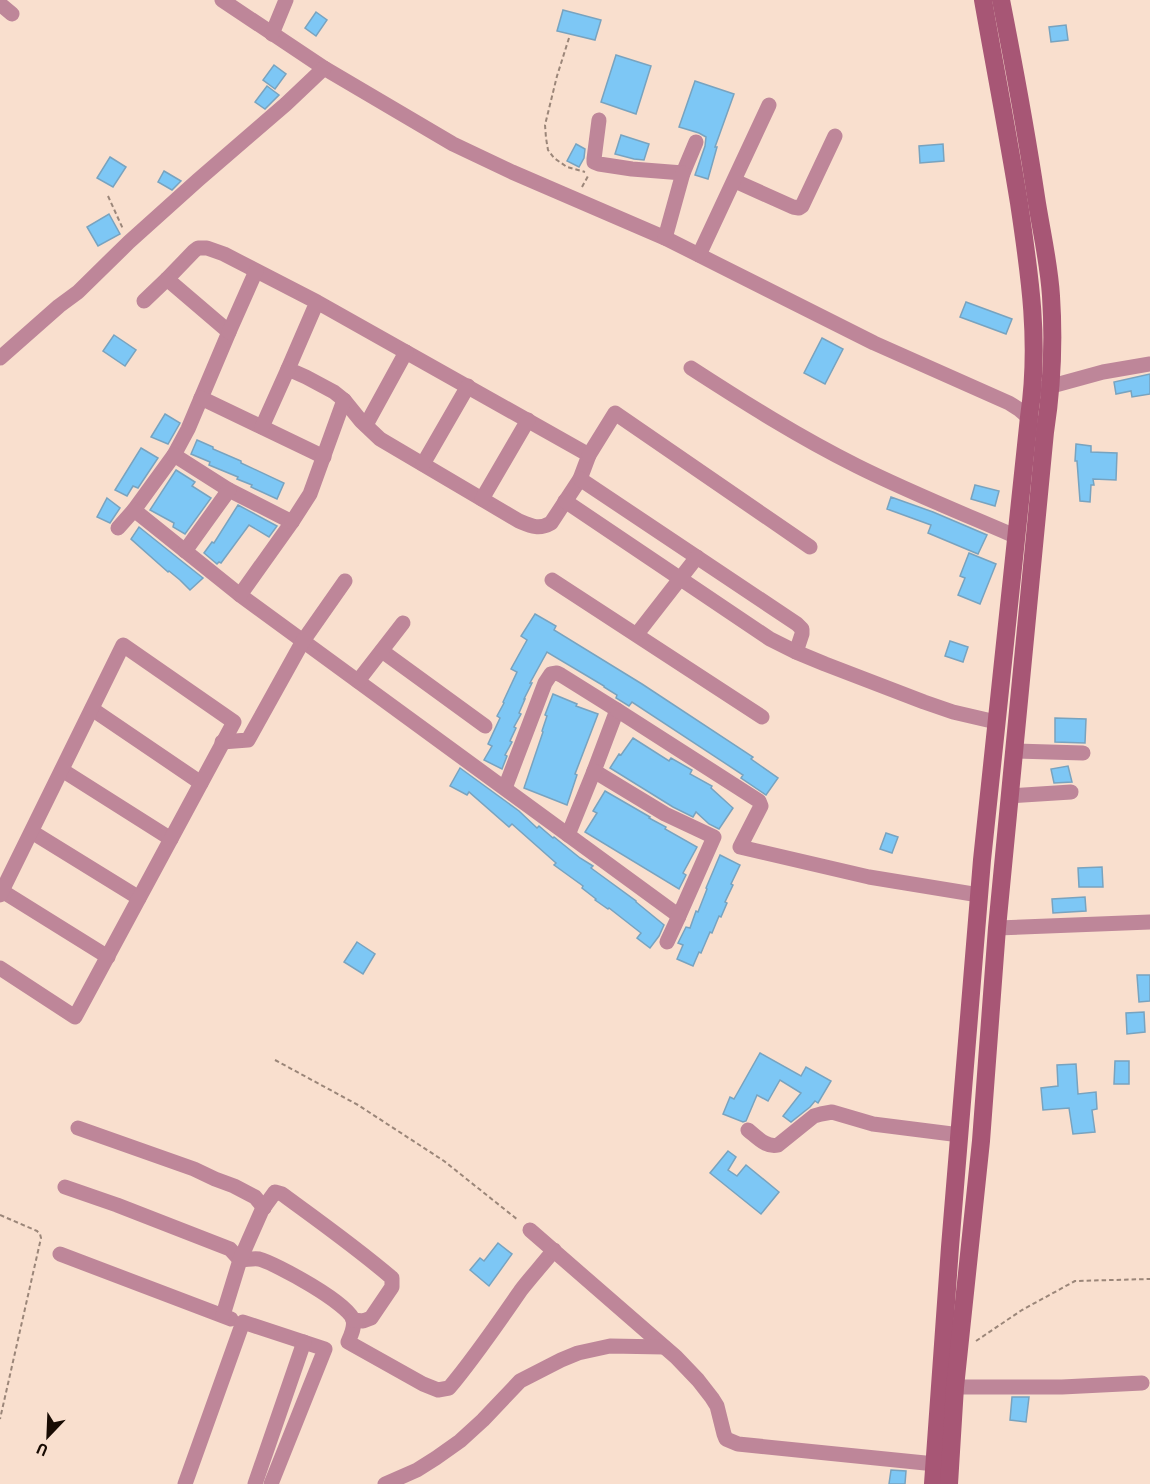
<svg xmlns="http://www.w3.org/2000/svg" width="1150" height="1484" font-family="Barlow,sans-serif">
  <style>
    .building { fill: #7dc7f5; stroke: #78a3bf; stroke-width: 1.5 }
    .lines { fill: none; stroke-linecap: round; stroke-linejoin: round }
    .path { stroke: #9b8679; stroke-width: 2; stroke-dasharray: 4.5 3; stroke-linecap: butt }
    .street { stroke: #be8699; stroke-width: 15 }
    .secondary { stroke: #a75675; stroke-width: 18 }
  </style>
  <rect width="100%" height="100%" fill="#f9dfce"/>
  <g class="building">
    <path d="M563 10 601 20 595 40 557 31Z"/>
    <path d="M316 12 327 20 316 36 305 28Z"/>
    <path d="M1066 25 1068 40 1051 42 1049 27Z"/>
    <path d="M616 55 651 66 636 114 601 102Z"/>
    <path d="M274 65 286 74 275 89 263 80Z"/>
    <path d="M695 81 734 94 715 147H717L708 179 695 175 705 146 706 137 699 133 679 127Z"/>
    <path d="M267 86 279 95 265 109 255 102Z"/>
    <path d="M621 135 649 144 644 160 634 159 615 154Z"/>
    <path d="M576 144 585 149 584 158 579 167 567 161Z"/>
    <path d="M943 144 944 161 920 163 919 146Z"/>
    <path d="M110 157 126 167 113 187 97 178Z"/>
    <path d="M164 171 181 181 172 190 158 182Z"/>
    <path d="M109 214 120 234 98 246 87 227Z"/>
    <path d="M966 302 1012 319 1006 334 960 317Z"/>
    <path d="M114 335 136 350 125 366 103 351Z"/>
    <path d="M822 338 843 349 825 384 804 373Z"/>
    <path d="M1150 374V394L1132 397 1131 391 1116 394 1114 382Z"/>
    <path d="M165 414 180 423 168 444 151 437Z"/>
    <path d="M197 440 213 447V449L241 461V463L284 483 277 499 251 487 252 485 237 479 238 477 209 465 210 462 191 454Z"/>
    <path d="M1076 444 1091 446V452L1117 453 1116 480 1093 479 1094 485H1091L1090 502 1080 501 1077 461H1075Z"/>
    <path d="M141 448 158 458 138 488 133 486 127 496 115 490Z"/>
    <path d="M176 470 195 482 192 486 211 498 185 534 173 527 174 523 150 510Z"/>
    <path d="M975 485 999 491 995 506 971 499Z"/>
    <path d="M891 497 933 512 987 535 978 554 928 533 931 525 887 509Z"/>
    <path d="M107 498 120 508 110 523 97 517Z"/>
    <path d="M238 505 277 526 269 537 249 525 221 563 219 562 217 564 204 553 212 542 214 543Z"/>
    <path d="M139 527 179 559 203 578 190 590 180 580 169 571 168 572 131 539Z"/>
    <path d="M969 553 996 564 980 604 958 595 965 578 960 576Z"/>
    <path d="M535 614 556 626 554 630 642 684 753 757 751 759 778 778 766 795 741 778 743 775 632 702 629 706 616 698 617 695 604 687V686L547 652 530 683H532L524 699H525L519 713 521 714 514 727 516 728 510 741 512 742 505 755 507 756 502 769 484 760 492 746 488 744 500 718 497 716 504 703 503 702 517 672 511 669 527 640 521 636Z"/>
    <path d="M950 641 968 647 963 662 945 656Z"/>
    <path d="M553 694 577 704 576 706 598 714 575 774 577 775 567 805 524 788 543 732 542 731 547 716 545 715Z"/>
    <path d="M1055 718 1086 719 1085 743 1055 742Z"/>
    <path d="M633 738 669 761 671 758 692 770 690 774 712 786 711 788 733 808 719 829 709 824 696 812 693 817 673 807 610 768 619 754 621 755Z"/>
    <path d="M1068 766 1072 782 1054 783 1051 769Z"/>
    <path d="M460 768 519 811 537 828 539 826 553 838 554 837 580 858 593 866 591 868 636 901V902L664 925 659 936 650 948 637 938 641 933 609 908 608 909 595 900 596 899 582 888 583 886 554 865 556 863 512 824 509 827 469 792 467 795 450 786Z"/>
    <path d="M605 791 650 817 649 818 666 827 665 829 697 847 683 873 686 875 679 889 585 832 597 813 593 811Z"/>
    <path d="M886 833 898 837 892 853 880 849Z"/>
    <path d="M720 855 740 865 731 884 733 885 725 902 727 903 721 917 719 916 712 933 710 932 701 953 699 952 693 966 677 959 683 945 678 943 686 927 690 928 696 911 698 912 707 889 706 888Z"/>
    <path d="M1102 867 1103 887H1079L1078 868Z"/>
    <path d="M1085 897 1086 911 1053 913 1052 899Z"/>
    <path d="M357 942 375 954 363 974 344 962Z"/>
    <path d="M1137 975H1150V1001L1139 1002Z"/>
    <path d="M1144 1012 1145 1032 1127 1034 1126 1013Z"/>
    <path d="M760 1053 801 1076 806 1067 831 1081 818 1103 815 1101 810 1107 791 1122 783 1116 801 1093 780 1080 768 1101 757 1095 746 1121 743 1122 723 1114 730 1097 734 1099Z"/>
    <path d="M1115 1061H1129V1084H1114Z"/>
    <path d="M1076 1064 1078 1094 1096 1092 1097 1109 1092 1110 1095 1132 1073 1134 1069 1108 1043 1110 1041 1088 1058 1086 1057 1065Z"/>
    <path d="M728 1151 736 1157 728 1170 737 1176 746 1165 779 1192 761 1214 710 1173Z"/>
    <path d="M498 1243 512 1254 489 1286 470 1270 480 1258 484 1261Z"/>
    <path d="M1012 1397H1029L1026 1422 1010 1420Z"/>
    <path d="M891 1470 906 1471 905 1484H889Z"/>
  </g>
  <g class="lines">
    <g class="path">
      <path d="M569 38 557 76 545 125 546 138 548 150 554 158 567 167 585 172"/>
      <path d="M582 187 588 176"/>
      <path d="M108 196 123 229"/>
      <path d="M275 1060 358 1105 444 1161 518 1220"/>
      <path d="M0 1215 37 1231 40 1234 41 1238 0 1419"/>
      <path d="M976 1341 1022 1310 1075 1281 1150 1279"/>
    </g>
    <g class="street">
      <path d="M222 0 324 68 453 144 512 172 665 238 874 343 1009 403 1020 410 1036 424"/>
      <path d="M0 4 12 14"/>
      <path d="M272 34 286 0"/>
      <path d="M599 120 594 159V162L599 164 632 169 683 173 696 142"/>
      <path d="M735 181 793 207 799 208 802 206 835 136"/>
      <path d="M665 238 683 173"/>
      <path d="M699 255 769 105"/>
      <path d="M167 279 194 251 198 248H207L224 254 317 302 288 369 306 377 334 392 344 400 361 421 380 439 519 521C531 526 539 530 551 523L580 479 589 455 317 302"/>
      <path d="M144 301 167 279 229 332 188 429 174 455 134 510 240 595 679 916 714 837 665 814 594 771 617 710 561 675 557 673 551 674 545 683 505 788"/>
      <path d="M229 332 256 271"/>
      <path d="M0 358 59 306 78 292 129 242 198 180 286 104 324 68"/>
      <path d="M691 368C745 403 799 437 857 466 909 492 964 514 1017 537"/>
      <path d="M1041 389 1103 372 1150 364"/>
      <path d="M201 398 324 457"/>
      <path d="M366 425 406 352"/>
      <path d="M262 427 288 369"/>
      <path d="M174 455 229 490 292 522 240 595"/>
      <path d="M589 455 615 413 810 547"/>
      <path d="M423 464 468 386"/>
      <path d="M580 479 797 624 802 629V634L796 652"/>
      <path d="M482 499 528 420"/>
      <path d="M565 501 770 639 796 652 825 664 924 702 953 712 996 722"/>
      <path d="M292 522 310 494 344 400"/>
      <path d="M118 528 134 510"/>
      <path d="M185 551 229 490"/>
      <path d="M552 580 762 717"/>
      <path d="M637 634 697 557"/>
      <path d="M382 651 485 726"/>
      <path d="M358 681 403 623"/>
      <path d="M92 709 201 783"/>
      <path d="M617 710 759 801 761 806 740 847 869 877 979 895"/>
      <path d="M222 742 248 740 303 641 345 581"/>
      <path d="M1014 751 1083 753"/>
      <path d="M62 770 171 839"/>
      <path d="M1010 796 1071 792"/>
      <path d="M32 832 139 898"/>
      <path d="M568 835 594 771"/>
      <path d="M2 891 108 957"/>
      <path d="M0 895 123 645 234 722 75 1017 0 968"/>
      <path d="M997 928 1150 922"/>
      <path d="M667 942 679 916"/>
      <path d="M78 1128 194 1169 215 1179 234 1186 255 1197 264 1208"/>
      <path d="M748 1130C757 1137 766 1148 778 1145L814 1116 821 1114 832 1112 873 1124 960 1135"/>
      <path d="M65 1187 117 1205 230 1249 240 1260C246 1260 253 1258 259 1259 275 1263 350 1304 353 1320 355 1327 351 1335 348 1342L423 1384 438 1390 449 1388C475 1357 498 1323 521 1290 531 1277 543 1264 554 1250"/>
      <path d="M530 1230 676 1357 698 1380 712 1398 717 1406 724 1434 726 1439 738 1444 945 1465"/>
      <path d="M60 1254 231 1319"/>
      <path d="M223 1315 240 1260 262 1210 275 1192 282 1194C319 1221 357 1248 392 1278V1287L371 1318 363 1321 353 1320"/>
      <path d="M955 1387H1062L1142 1383"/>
      <path d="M185 1484 243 1322 325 1349 271 1484"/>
      <path d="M255 1484 304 1342"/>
      <path d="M385 1484 417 1470 436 1458 460 1441 483 1420 520 1381 561 1360 578 1353 610 1346 664 1347"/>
    </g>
    <g class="secondary">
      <path d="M933 1484 950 1247 982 860 1029 417C1040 344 1030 276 1019 203 1008 135 995 68 983 0"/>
      <path d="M949 1484 955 1387 981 1141 997 928 1045 432C1052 387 1054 342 1051 296 1049 263 1041 230 1036 197 1026 131 1014 66 1001 0"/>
    </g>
  </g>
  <g transform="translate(48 1436) rotate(203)" stroke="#f9dfce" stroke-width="4.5" paint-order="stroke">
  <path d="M0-4.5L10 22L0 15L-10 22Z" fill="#180b03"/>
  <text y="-9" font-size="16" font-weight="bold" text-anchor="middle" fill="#180b03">U</text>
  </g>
</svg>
